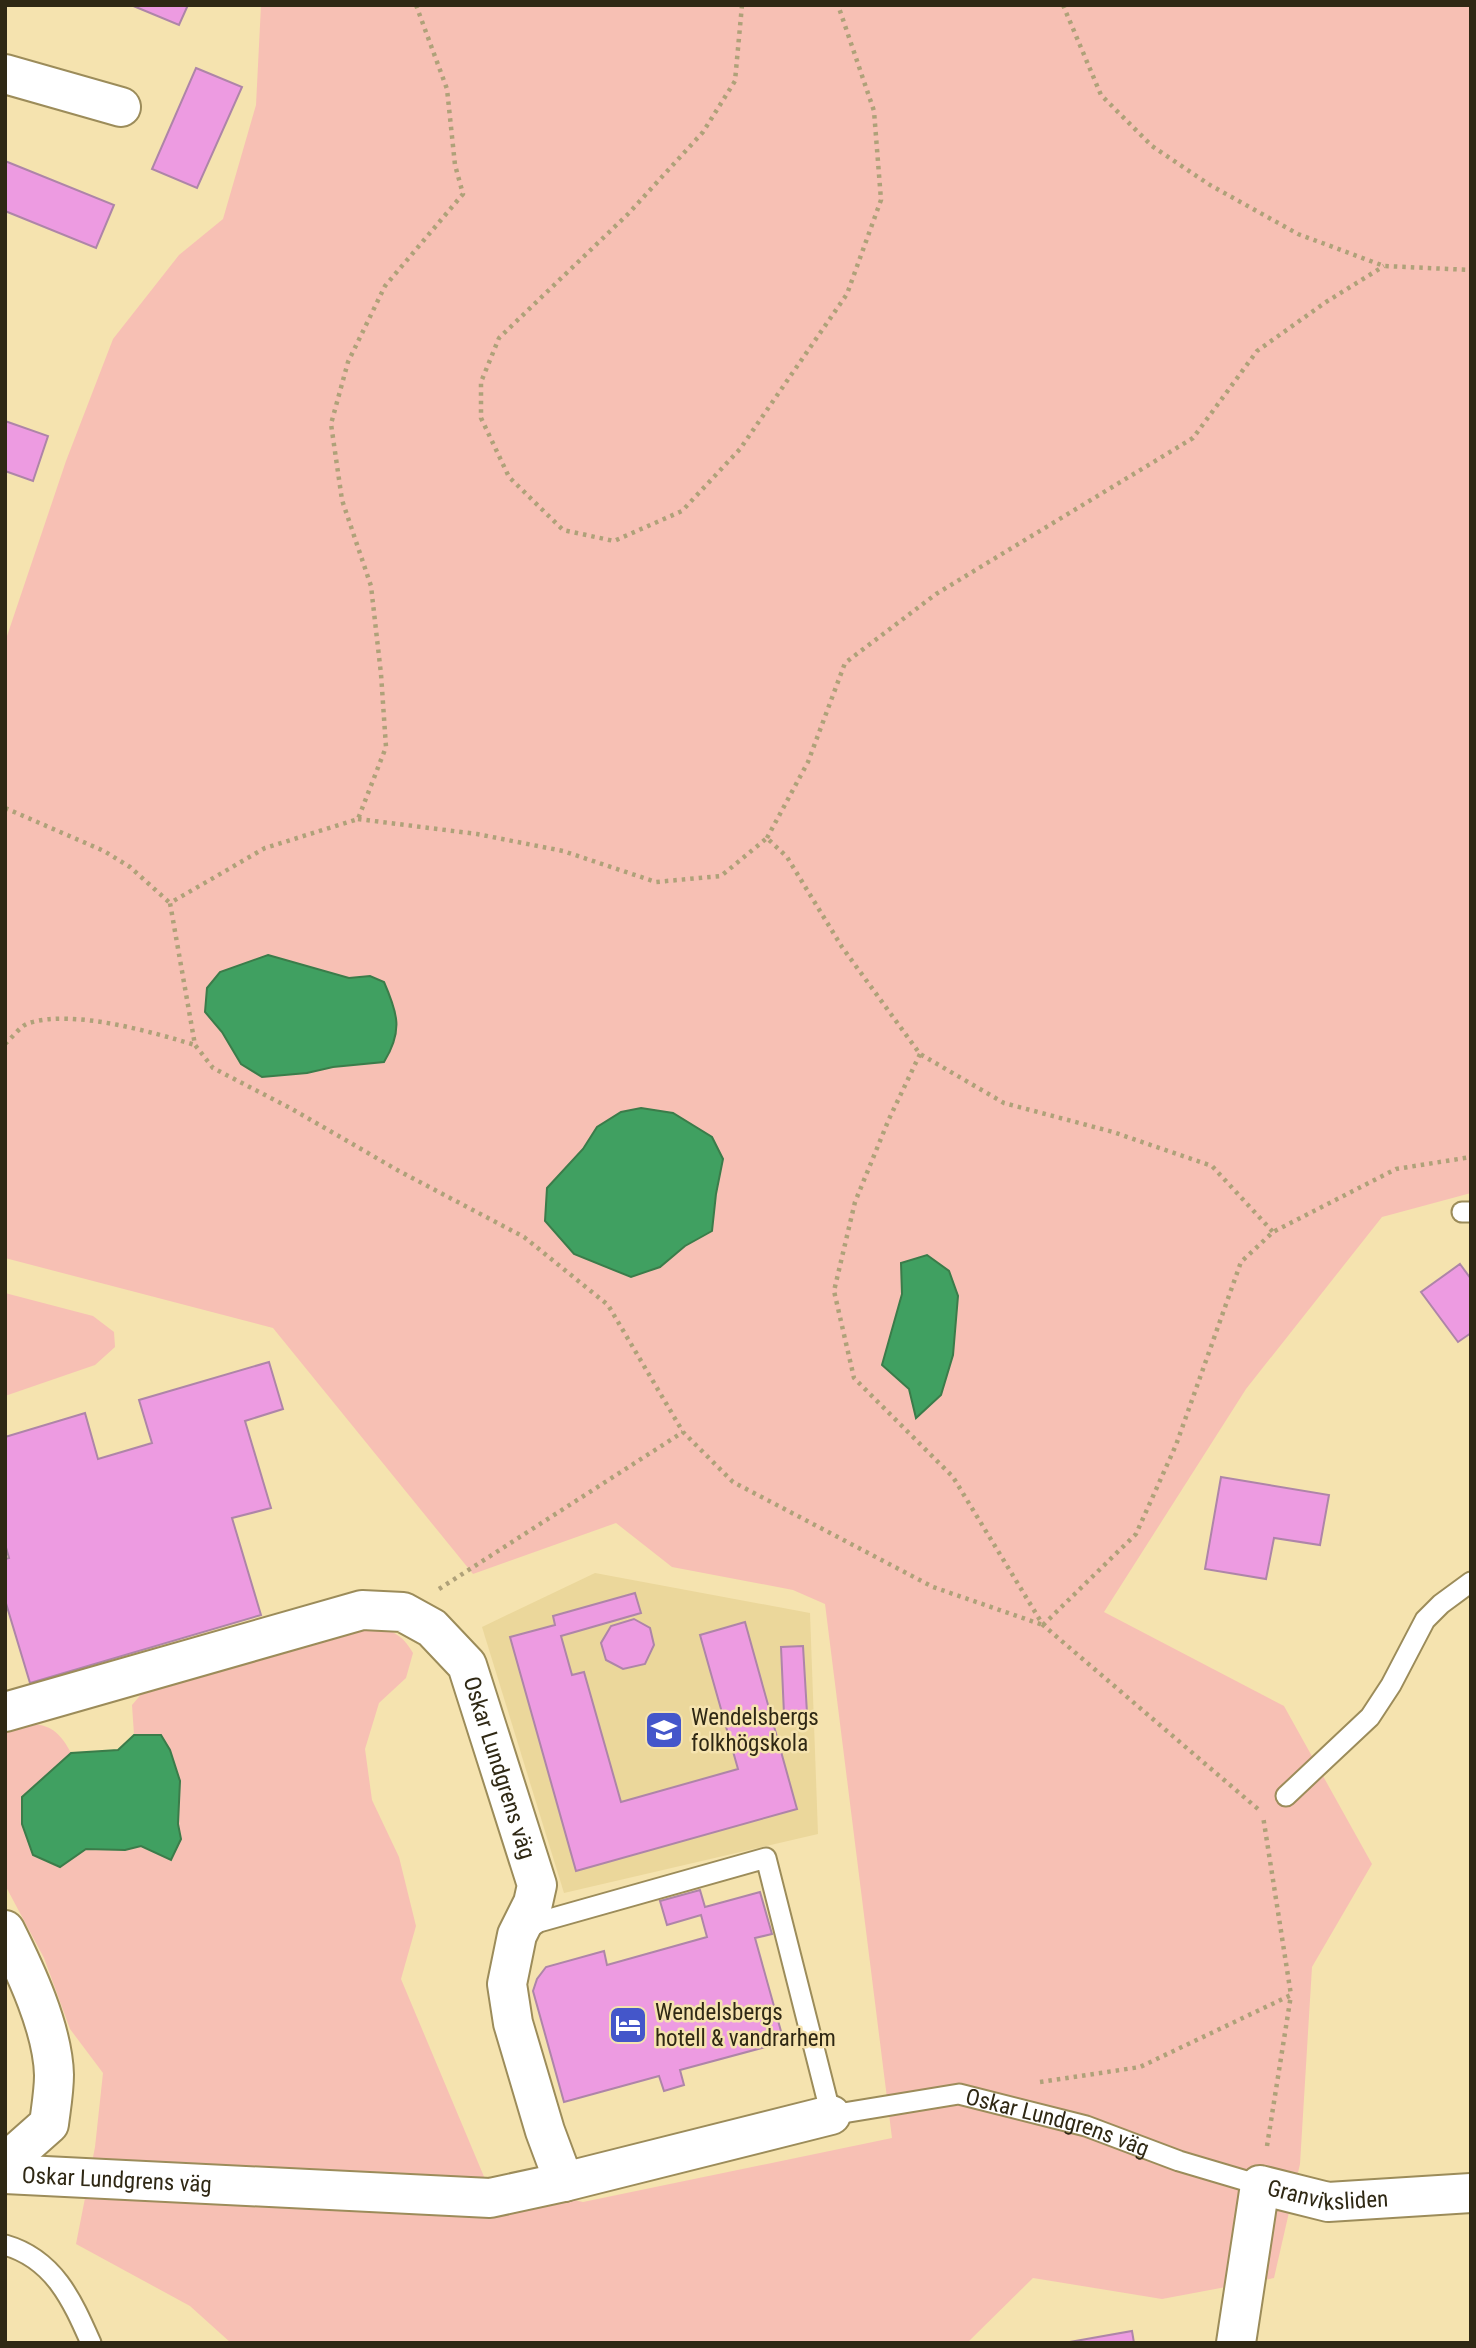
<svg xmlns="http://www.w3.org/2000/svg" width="1476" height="2348" font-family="'Roboto Condensed',sans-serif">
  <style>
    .built { fill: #ebd79b }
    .green { fill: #f7c0b4; fill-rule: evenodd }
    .water { fill: #40a061; stroke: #3b7c4a; stroke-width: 2 }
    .building { fill: #ed9be1; stroke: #ae85a8; stroke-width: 2 }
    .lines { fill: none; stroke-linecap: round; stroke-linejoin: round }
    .service-casing { stroke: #9c8c5a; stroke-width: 23 }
    .minor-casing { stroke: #9c8c5a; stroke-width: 42 }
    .path { stroke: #afa179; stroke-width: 4.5; stroke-dasharray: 3.5 5; stroke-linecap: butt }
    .service { stroke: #fff; stroke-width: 19 }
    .minor { stroke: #fff; stroke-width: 38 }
    .labels { text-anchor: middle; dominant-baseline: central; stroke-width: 5; stroke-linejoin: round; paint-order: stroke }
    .poi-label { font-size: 23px; fill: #2f2814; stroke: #f5e3af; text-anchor: start }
    .street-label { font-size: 23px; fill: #2f2814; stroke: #f5e3af }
  </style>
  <rect width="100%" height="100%" fill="#f5e3af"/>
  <path class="built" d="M595 1573 810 1613 818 1834 564 1893 482 1627Z"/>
  <g class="green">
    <path d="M261 5H1471V1193L1382 1217 1246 1389 1104 1612 1284 1706 1372 1864 1312 1967 1300 2164 1274 2278 1162 2299 1033 2278 967 2343H231L190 2306 76 2244 95 2147 103 2073 70 2029 44 1958 5 1885V1733C10 1729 15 1728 21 1726 46 1720 60 1731 71 1753L118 1750 134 1735 132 1705 149 1685 372 1626C392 1630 402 1634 413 1653L406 1678 379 1703 365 1749 372 1800 399 1857 416 1926 401 1979 485 2179 583 2202 892 2138 825 1604 793 1590 672 1567 616 1523 473 1574 273 1328 5 1258V642L66 461 113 339 179 255 223 219 256 105ZM317 970 349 978 370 976 384 1062C343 1065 303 1074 262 1077L205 1012ZM597 1127 723 1159 716 1194 712 1232 685 1246 660 1267 547 1188 583 1149ZM902 1294 953 1355 941 1394 916 1418 909 1389 882 1365Z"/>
    <path d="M5 1293 93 1316 114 1332 115 1347 95 1365 5 1396Z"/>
  </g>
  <g class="water">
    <path d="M268 955 349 978 370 976 384 982C398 1014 403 1031 384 1062L333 1067 307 1073 262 1077 241 1064 222 1032 205 1012 207 988 220 972Z"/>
    <path d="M641 1108 673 1113 712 1137 723 1159 716 1194 712 1231 685 1246 660 1267 631 1277 574 1254 545 1221 547 1188 583 1149 597 1127 621 1112Z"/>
    <path d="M927 1255 949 1271 958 1296 953 1355 941 1395 916 1418 909 1389 882 1365 902 1294 901 1263Z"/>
    <path d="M134 1735H161L170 1750 180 1781 178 1824 181 1839 171 1860 141 1846 125 1850 86 1849 60 1867 33 1855 22 1824V1797L71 1753 118 1750Z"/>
  </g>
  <g class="building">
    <path d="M131 5H188L179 25Z"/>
    <path d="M196 68 242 87 197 188 152 169Z"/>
    <path d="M5 161 114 205 96 248 5 211Z"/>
    <path d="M5 421 48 436 33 481 5 471Z"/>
    <path d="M1460 1264 1471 1279V1333L1458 1342 1421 1292Z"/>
    <path d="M269 1362 283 1409 245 1421 271 1508 232 1518 261 1615 30 1683 5 1600V1559L9 1558 5 1544V1437L85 1413 98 1459 152 1443 139 1400Z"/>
    <path d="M1221 1477 1329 1495 1320 1545 1274 1538 1266 1579 1205 1569Z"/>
    <path d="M635 1593 641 1613 561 1636 572 1675 584 1672 621 1802 738 1769 700 1635 745 1622 797 1809 576 1871 510 1637 555 1625 553 1616Z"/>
    <path d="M634 1619 650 1628 654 1645 645 1664 623 1669 606 1660 601 1643 611 1626Z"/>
    <path d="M803 1646 807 1713 784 1714 781 1647Z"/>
    <path d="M700 1890 705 1907 760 1892 772 1934 755 1938 784 2042 680 2070 684 2085 664 2091 659 2076 564 2102 533 1991 537 1979 546 1967 604 1951 607 1965 707 1937 701 1915 667 1925 660 1901Z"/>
    <path d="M1132 2331 1134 2343H1064Z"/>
  </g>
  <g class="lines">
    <defs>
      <g id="service">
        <path d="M1462 1212H1471"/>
        <path d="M1286 1796 1370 1717 1391 1685 1425 1620 1441 1604 1471 1582"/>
        <path id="s1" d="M523 1932 539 1922 766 1858 831 2115 959 2094 1086 2126 1179 2161 1260 2185"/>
        <path d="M5 2245C54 2259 72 2300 91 2343"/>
      </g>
      <g id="minor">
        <path d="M5 74 121 107"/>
        <path id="s2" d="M5 1712 362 1610 403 1612 432 1628 467 1665 537 1885 533 1903 517 1935 507 1984 513 2023 545 2131 564 2182"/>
        <path d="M5 1930C25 1970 53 2029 54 2075 54 2091 51 2108 49 2124L5 2163"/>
        <path id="s3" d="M5 2174 490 2198 564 2182 831 2115"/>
        <path id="s4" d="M1236 2343 1260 2185 1328 2202 1471 2193"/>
      </g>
    </defs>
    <use href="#service" class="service-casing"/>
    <use href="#minor" class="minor-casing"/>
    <g class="path">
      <path d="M416 5 447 89 455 165 463 194 385 286 348 362 331 424 342 500 371 586 381 674 386 747 358 819 265 848 170 903 195 1045 213 1068 292 1109 399 1171 524 1237 608 1305 683 1432 733 1482 933 1587 1043 1625"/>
      <path d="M742 5 735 81 703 132 628 214 499 338 481 382V418L509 477 563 530 614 541 682 511 740 449 847 294 881 200 874 111 838 5"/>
      <path d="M1063 5 1101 95 1152 146 1210 185 1298 234 1384 266 1471 270"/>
      <path d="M5 808 104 851 130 867 170 903"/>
      <path d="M358 819 477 834 563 851 656 882 721 876 767 838 787 857 842 947 920 1054 1004 1103 1113 1132 1212 1166 1273 1232"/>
      <path d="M767 838 808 762 845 663 936 594 1193 438 1257 351 1326 302 1384 266"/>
      <path d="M5 1044C12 1038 21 1025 29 1023 73 1009 152 1032 195 1045"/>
      <path d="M920 1054 889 1119 855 1202 834 1291 854 1378 953 1477 1043 1625 1258 1809"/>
      <path d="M439 1589 683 1432"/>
      <path d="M1043 1625 1136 1534 1176 1445 1241 1262 1273 1232 1396 1169 1471 1157"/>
      <path d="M1040 2082 1140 2067 1291 1995 1263 1816"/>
      <path d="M1267 2146 1291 1995"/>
    </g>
    <use href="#service" class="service"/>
    <use href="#minor" class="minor"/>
  </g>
  <defs>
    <symbol id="university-square" viewBox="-11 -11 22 22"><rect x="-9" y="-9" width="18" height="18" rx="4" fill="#4456ca" stroke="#f5e3af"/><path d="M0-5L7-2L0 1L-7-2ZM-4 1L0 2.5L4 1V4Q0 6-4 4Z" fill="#fff"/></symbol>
    <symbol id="hotel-square" viewBox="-11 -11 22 22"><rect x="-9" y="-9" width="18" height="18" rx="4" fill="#4456ca" stroke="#f5e3af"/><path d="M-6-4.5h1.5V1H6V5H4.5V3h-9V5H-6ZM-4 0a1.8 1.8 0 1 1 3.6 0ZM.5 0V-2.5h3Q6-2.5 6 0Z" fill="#fff"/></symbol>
  </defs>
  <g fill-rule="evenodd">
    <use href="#university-square" x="642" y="1708" width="44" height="44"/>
    <use href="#hotel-square" x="606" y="2003" width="44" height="44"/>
  </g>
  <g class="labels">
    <g class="poi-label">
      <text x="691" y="1717">Wendelsbergs<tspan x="691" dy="26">folkhögskola</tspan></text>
      <text x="655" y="2012">Wendelsbergs<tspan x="655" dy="26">hotell &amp; vandrarhem</tspan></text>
    </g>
    <g class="street-label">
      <text stroke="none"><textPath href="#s2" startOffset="604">Oskar Lundgrens väg</textPath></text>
      <text stroke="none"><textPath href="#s1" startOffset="752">Oskar Lundgrens väg</textPath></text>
      <text stroke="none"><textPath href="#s3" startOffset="112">Oskar Lundgrens väg</textPath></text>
      <text stroke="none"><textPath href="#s4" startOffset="229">Granviksliden</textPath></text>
    </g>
  </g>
  <rect width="1476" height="2348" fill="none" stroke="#2f2814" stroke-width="14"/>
</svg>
